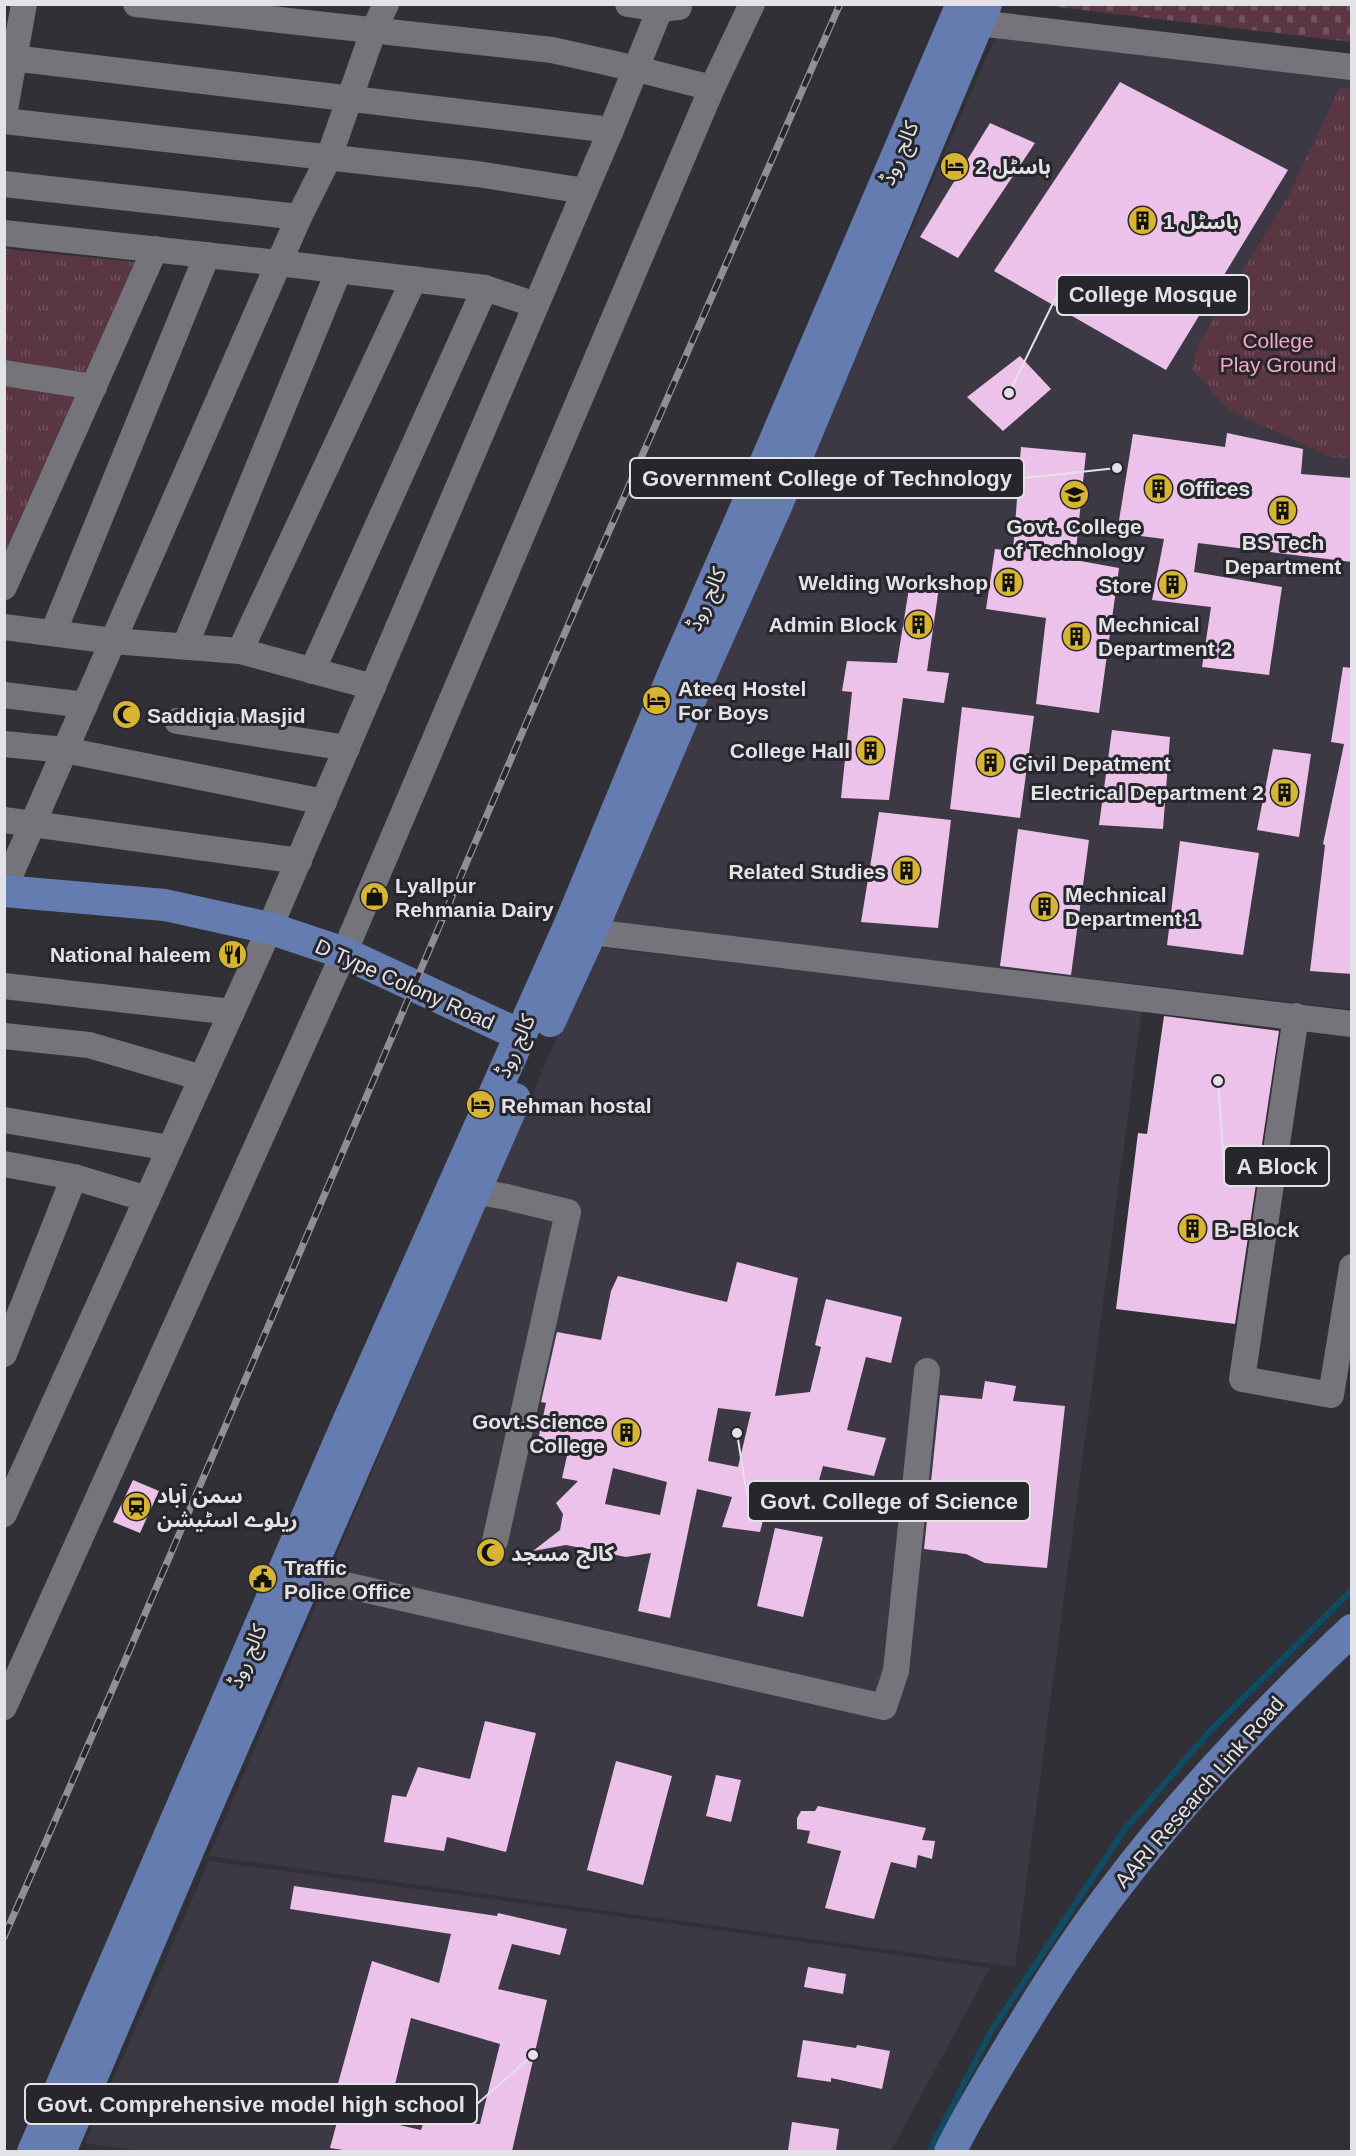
<svg xmlns="http://www.w3.org/2000/svg" width="1356" height="2156" font-family="Helvetica,'Noto Sans Arabic',sans-serif">
  <style>
    .built { fill: #3c3945 }
    .grass { fill: url(#grass-tufts) }
    .cemetery { fill: url(#cemetery-stones) }
    .lines { fill: none; stroke-linecap: round; stroke-linejoin: round }
    .stream { stroke: #104b64; stroke-width: 6 }
    .building { fill: #ecc2eb; fill-rule: evenodd }
    .minor { stroke: #75747b; stroke-width: 26 }
    .major { stroke: #657cb0; stroke-width: 32 }
    .rail-casing { stroke: #908f94; stroke-width: 7 }
    .rail { stroke: #27262c; stroke-width: 4.5; stroke-dasharray: 14; stroke-linecap: butt }
    .labels { text-anchor: middle; dominant-baseline: central; stroke-width: 6; stroke-linejoin: round; paint-order: stroke }
    .street-label { font-size: 21px; fill: #e3e2e6; stroke: #27262c }
    .poi-label { font-size: 21px; font-weight: bold; fill: #e3e2e6; stroke: #27262c; text-anchor: start }
    .park-label { font-size: 21px; fill: #f8a6c2; stroke: #27262c }
    .leader { fill: none; stroke: #e3e2e6; stroke-width: 2 }
    .callout-dot { fill: #e3e2e6; stroke: #27262c; stroke-width: 2 }
    .callout { fill: #27262c; stroke: #e3e2e6; stroke-width: 2 }
    .callout-label { font-size: 22px; text-anchor: middle; font-weight: bold; fill: #e3e2e6 }
  </style>
  <defs>
    <pattern id="grass-tufts" width="24" height="20" patternUnits="userSpaceOnUse" patternTransform="scale(1.5)"><rect width="24" height="20" fill="#5a3642"/><path d="M3 7l-1-3M5 7V3M7 7l1-3M15 17l-1-3M17 17v-4M19 17l1-3" fill="none" stroke="#72535d"/></pattern>
    <pattern id="cemetery-stones" width="16" height="16" patternUnits="userSpaceOnUse" patternTransform="scale(1.5)"><rect width="16" height="16" fill="#5a3642"/><path d="M2 7V4a2 2 0 0 1 4 0v3zM10 15v-3a2 2 0 0 1 4 0v3z" fill="#72535d"/></pattern>
  </defs>
  <rect width="100%" height="100%" fill="#313036"/>
  <g class="built">
    <path d="M997 33 1351 66V1009L610 923Z"/>
    <path d="M595 947 1142 1009 1015 1967 209 1856Z"/>
    <path d="M209 1861 696 1927 990 1968 891 2151 148 2152 85 2143Z"/>
  </g>
  <g class="grass">
    <path d="M1340 87 1352 88 1351 458 1331 457 1229 410 1192 369 1198 345 1289 195Z"/>
    <path d="M5 249 135 262 5 552Z"/>
  </g>
  <path class="cemetery" d="M1041 5H1351V42Z"/>
  <g class="lines">
    <path class="stream" d="M929 2152 990 2033 1125 1829 1210 1731 1352 1590"/>
  </g>
  <g class="building">
    <path d="M1120 82 1288 170 1166 370 994 271Z"/>
    <path d="M990 123 1035 143 958 258 920 237Z"/>
    <path d="M1020 356 1051 389 1003 431 967 397Z"/>
    <path d="M1227 433 1303 449 1301 474 1352 478V562L1198 543 1194 572 1282 587 1269 675 1202 667 1211 607 1152 600 1164 539 1117 533 1133 434 1225 447Z"/>
    <path d="M1021 447 1086 453 1075 560 1119 568 1099 713 1036 704 1046 618 986 609 995 549 1013 551Z"/>
    <path d="M910 582 939 587 927 671 949 673 944 703 903 698 889 800 841 798 852 692 842 691 847 661 897 663Z"/>
    <path d="M1343 667 1352 668V974L1310 971 1325 845 1323 844 1344 744 1331 742Z"/>
    <path d="M962 707 1034 716 1020 818 950 809Z"/>
    <path d="M1112 730 1170 737 1163 829 1099 825Z"/>
    <path d="M1273 749 1311 754 1299 837 1257 830Z"/>
    <path d="M879 812 951 820 938 928 861 922Z"/>
    <path d="M1018 829 1089 840 1071 975 1000 966Z"/>
    <path d="M1180 841 1259 853 1243 955 1167 945Z"/>
    <path d="M1164 1016 1279 1031 1235 1324 1116 1309 1138 1133 1147 1134Z"/>
    <path d="M737 1262 798 1278 775 1396 810 1392 821 1347 815 1345 826 1299 902 1317 891 1363 866 1357 847 1430 886 1438 874 1476 823 1466 815 1495 773 1482 760 1532 722 1527 732 1497 697 1489 670 1618 638 1611 651 1553 626 1557 566 1545 533 1551 560 1530 563 1514 556 1503 578 1481 562 1478 569 1447 538 1440 546 1403 541 1402 557 1332 601 1340 611 1291 618 1276 727 1302ZM718 1408 751 1412 738 1467 708 1461ZM613 1468 667 1482 660 1515 605 1504Z"/>
    <path d="M985 1381 1016 1386 1013 1401 1065 1406 1047 1568 985 1563 966 1554 924 1549 940 1395 982 1399Z"/>
    <path d="M133 1480 159 1491 140 1533 113 1522Z"/>
    <path d="M775 1528 823 1537 803 1617 757 1606Z"/>
    <path d="M485 1721 536 1733 506 1852 447 1837 444 1851 384 1842 392 1795 406 1797 418 1767 470 1779Z"/>
    <path d="M616 1761 672 1776 643 1885 587 1870Z"/>
    <path d="M716 1775 741 1780 731 1822 706 1816Z"/>
    <path d="M818 1806 926 1828 922 1840 935 1841 932 1859 918 1855 916 1868 891 1862 874 1919 825 1908 841 1851 807 1843 810 1831 797 1829V1818L801 1811H815Z"/>
    <path d="M294 1886 497 1916 498 1913 567 1929 560 1955 512 1944 498 1989 547 2000 512 2151H350L330 2148 343 2100 334 2098 372 1961 439 1983 451 1934 290 1909ZM411 2018 500 2044 480 2124 447 2121 448 2110 429 2106 421 2130 386 2122Z"/>
    <path d="M808 1967 846 1974 843 1994 804 1987Z"/>
    <path d="M803 2040 856 2048 857 2045 890 2051 882 2089 831 2078V2082L797 2077Z"/>
    <path d="M792 2122 839 2129 836 2151H788Z"/>
  </g>
  <g class="lines">
    <g class="minor">
      <path d="M136 4 552 50 637 69 712 88"/>
      <path d="M628 4 660 9 679 7"/>
      <path d="M978 23 1352 67"/>
      <path d="M4 57 611 130"/>
      <path d="M4 115 24 4"/>
      <path d="M4 121 477 174 585 191"/>
      <path d="M4 184 299 217"/>
      <path d="M4 233 279 263 485 288 536 305"/>
      <path d="M4 373 94 387"/>
      <path d="M4 587 155 249"/>
      <path d="M4 627 113 641 240 651 373 687"/>
      <path d="M53 633 207 255"/>
      <path d="M185 646 339 270"/>
      <path d="M240 651 414 279"/>
      <path d="M312 671 485 288"/>
      <path d="M4 695 85 705"/>
      <path d="M177 721 347 748"/>
      <path d="M4 744 65 750 324 802"/>
      <path d="M4 820 299 861"/>
      <path d="M4 889 299 217 329 157 373 32 386 4"/>
      <path d="M591 932 1352 1024"/>
      <path d="M344 953 712 88 752 4"/>
      <path d="M4 986 232 1012"/>
      <path d="M1296 1016 1242 1379 1331 1395 1352 1267"/>
      <path d="M4 1036 89 1045 202 1078"/>
      <path d="M4 1120 170 1148"/>
      <path d="M4 1164 74 1177 147 1199"/>
      <path d="M475 1191 507 1197 568 1212 495 1541"/>
      <path d="M4 1354 74 1177"/>
      <path d="M4 1514 264 941 611 130 660 9"/>
      <path d="M308 1574 345 1585 884 1707 896 1671 927 1371"/>
      <path d="M4 1707 338 966"/>
    </g>
    <g class="major">
      <path d="M4 891 165 905 269 928 344 953 520 1035"/>
      <path d="M550 1021 591 932 700 677 777 504 986 4"/>
      <path d="M33 2152 347 1424 570 924 675 670 752 494 962 4"/>
      <path d="M60 2152 207 1806 515 1099"/>
      <path d="M950 2152C969 2113 991 2078 1013 2041 1045 1988 1078 1936 1116 1887 1186 1794 1267 1710 1352 1630"/>
    </g>
    <defs>
      <path id="rail" d="M4 1937 124 1663 585 586 840 4"/>
    </defs>
    <use href="#rail" class="rail-casing"/>
    <use href="#rail" class="rail"/>
  </g>
  <defs>
    <symbol id="hotel-disc" viewBox="-11 -11 22 22"><circle r="9.5" fill="#d7b434" stroke="#27262c"/><path d="M-6-4.5h1.5V1H6V5H4.5V3h-9V5H-6ZM-4 0a1.8 1.8 0 1 1 3.6 0ZM.5 0V-2.5h3Q6-2.5 6 0Z" fill="#111"/></symbol>
    <symbol id="building-disc" viewBox="-11 -11 22 22"><circle r="9.5" fill="#d7b434" stroke="#27262c"/><path d="M-4-6H4V6H1V3H-1V6H-4ZM-2.5-4.3h1.7v1.8h-1.7ZM.8-4.3h1.7v1.8H.8ZM-2.5-1h1.7V.8h-1.7ZM.8-1h1.7V.8H.8Z" fill="#111"/></symbol>
    <symbol id="university-disc" viewBox="-11 -11 22 22"><circle r="9.5" fill="#d7b434" stroke="#27262c"/><path d="M0-5L7-2L0 1L-7-2ZM-4 1L0 2.5L4 1V4Q0 6-4 4Z" fill="#111"/></symbol>
    <symbol id="mosque-disc" viewBox="-11 -11 22 22"><circle r="9.5" fill="#d7b434" stroke="#27262c"/><path d="M3.5-4.9A6 6 0 1 0 3.5 4.9A5 5 0 1 1 3.5-4.9Z" fill="#111"/></symbol>
    <symbol id="shop-disc" viewBox="-11 -11 22 22"><circle r="9.5" fill="#d7b434" stroke="#27262c"/><path d="M-5-2.5h2.3a2.7 3.5 0 0 1 5.4 0H5L5.5 6h-11ZM-1.5-2.5h3a1.5 2.3 0 0 0-3 0Z" fill="#111"/></symbol>
    <symbol id="restaurant-disc" viewBox="-11 -11 22 22"><circle r="9.5" fill="#d7b434" stroke="#27262c"/><path d="M-5-6h1v4h1v-4h1v4h1v-4h1v5L-1.5 .5V6h-2V.5L-5-1ZM5-6V6H3V1.5H1.5Q1.5-4 5-6Z" fill="#111"/></symbol>
    <symbol id="station-disc" viewBox="-11 -11 22 22"><circle r="9.5" fill="#d7b434" stroke="#27262c"/><path d="M-3-6H3Q5-6 5-4V2Q5 4 3 4L4.5 6H3L1.5 4h-3L-3 6H-4.5L-3 4Q-5 4-5 2V-4Q-5-6-3-6ZM-3.5-4v3h7v-3ZM-3.5 1v1.5H-2V1ZM2 1v1.5H3.5V1Z" fill="#111"/></symbol>
    <symbol id="civic-disc" viewBox="-11 -11 22 22"><circle r="9.5" fill="#d7b434" stroke="#27262c"/><path d="M-.6-6.5H3V-4.5H.6V-3L4-1V1h2V6H-6V1h2V-1L-.6-3ZM-1.2 2.5V6h2.4V2.5Z" fill="#111"/></symbol>
  </defs>
  <g fill-rule="evenodd">
    <use href="#hotel-disc" x="938" y="150" width="33" height="33"/>
    <use href="#building-disc" x="1126" y="204" width="33" height="33"/>
    <use href="#building-disc" x="1142" y="472" width="33" height="33"/>
    <use href="#university-disc" x="1058" y="478" width="33" height="33"/>
    <use href="#building-disc" x="1266" y="494" width="33" height="33"/>
    <use href="#building-disc" x="992" y="566" width="33" height="33"/>
    <use href="#building-disc" x="1156" y="568" width="33" height="33"/>
    <use href="#building-disc" x="902" y="608" width="33" height="33"/>
    <use href="#building-disc" x="1060" y="620" width="33" height="33"/>
    <use href="#hotel-disc" x="640" y="684" width="33" height="33"/>
    <use href="#mosque-disc" x="110" y="698" width="33" height="33"/>
    <use href="#building-disc" x="854" y="734" width="33" height="33"/>
    <use href="#building-disc" x="974" y="746" width="33" height="33"/>
    <use href="#building-disc" x="1268" y="776" width="33" height="33"/>
    <use href="#building-disc" x="890" y="854" width="33" height="33"/>
    <use href="#shop-disc" x="358" y="880" width="33" height="33"/>
    <use href="#building-disc" x="1028" y="890" width="33" height="33"/>
    <use href="#restaurant-disc" x="216" y="938" width="33" height="33"/>
    <use href="#hotel-disc" x="464" y="1088" width="33" height="33"/>
    <use href="#building-disc" x="1176" y="1212" width="33" height="33"/>
    <use href="#building-disc" x="610" y="1416" width="33" height="33"/>
    <use href="#station-disc" x="120" y="1490" width="33" height="33"/>
    <use href="#mosque-disc" x="474" y="1536" width="33" height="33"/>
    <use href="#civic-disc" x="246" y="1562" width="33" height="33"/>
  </g>
  <g class="labels">
    <g class="street-label">
      <text transform="translate(899 153) rotate(-67)">کالج روڈ</text>
      <text transform="translate(706 599) rotate(-66)">کالج روڈ</text>
      <text transform="translate(405 984) rotate(24)">D Type Colony Road</text>
      <text transform="translate(515 1046) rotate(-66)">کالج روڈ</text>
      <text transform="translate(247 1656) rotate(-67)">کالج روڈ</text>
      <text transform="translate(1199 1792) rotate(-49)">AARI Research Link Road</text>
    </g>
    <g class="poi-label">
      <text x="975" y="166">ہاسٹل 2</text>
      <text x="1163" y="221">ہاسٹل 1</text>
      <text x="1179" y="488">Offices</text>
      <text x="1074" y="526" text-anchor="middle">Govt. College<tspan x="1074" dy="24">of Technology</tspan></text>
      <text x="1283" y="542" text-anchor="middle">BS Tech<tspan x="1283" dy="24">Department</tspan></text>
      <text x="988" y="582" text-anchor="end">Welding Workshop</text>
      <text x="1152" y="585" text-anchor="end">Store</text>
      <text x="897" y="624" text-anchor="end">Admin Block</text>
      <text x="1098" y="624">Mechnical<tspan x="1098" dy="24">Department 2</tspan></text>
      <text x="678" y="688">Ateeq Hostel<tspan x="678" dy="24">For Boys</tspan></text>
      <text x="147" y="715">Saddiqia Masjid</text>
      <text x="850" y="750" text-anchor="end">College Hall</text>
      <text x="1012" y="763">Civil Depatment</text>
      <text x="1264" y="792" text-anchor="end">Electrical Department 2</text>
      <text x="886" y="871" text-anchor="end">Related Studies</text>
      <text x="395" y="885">Lyallpur<tspan x="395" dy="24">Rehmania Dairy</tspan></text>
      <text x="1065" y="894">Mechnical<tspan x="1065" dy="24">Department 1</tspan></text>
      <text x="211" y="954" text-anchor="end">National haleem</text>
      <text x="501" y="1105">Rehman hostal</text>
      <text x="1214" y="1229">B- Block</text>
      <text x="605" y="1421" text-anchor="end">Govt.Science<tspan x="605" dy="24">College</tspan></text>
      <text x="157" y="1495">سمن آباد<tspan x="157" dy="24">ریلوے اسٹیشن</tspan></text>
      <text x="511" y="1553">کالج مسجد</text>
      <text x="284" y="1567">Traffic<tspan x="284" dy="24">Police Office</tspan></text>
    </g>
    <g class="park-label">
      <text x="1278" y="340">College<tspan x="1278" dy="24">Play Ground</tspan></text>
    </g>
  </g>
  <path class="leader" d="M1009 393L1057 295M1117 468L1024 478M1218 1081L1224 1166M737 1433L748 1501M533 2055L477 2104"/>
  <g class="callout-dot">
    <circle cx="1009" cy="393" r="6"/>
    <circle cx="1117" cy="468" r="6"/>
    <circle cx="1218" cy="1081" r="6"/>
    <circle cx="737" cy="1433" r="6"/>
    <circle cx="533" cy="2055" r="6"/>
  </g>
  <g class="callout">
    <rect x="1057" y="275" width="192" height="40" rx="6"/>
    <rect x="630" y="458" width="394" height="40" rx="6"/>
    <rect x="1224" y="1146" width="105" height="40" rx="6"/>
    <rect x="748" y="1481" width="282" height="40" rx="6"/>
    <rect x="25" y="2084" width="452" height="40" rx="6"/>
  </g>
  <g class="callout-label">
    <text x="1153" y="302">College Mosque</text>
    <text x="827" y="486">Government College of Technology</text>
    <text x="1277" y="1174">A Block</text>
    <text x="889" y="1509">Govt. College of Science</text>
    <text x="251" y="2112">Govt. Comprehensive model high school</text>
  </g>
  <rect width="1356" height="2156" fill="none" stroke="#e3e2e6" stroke-width="12"/>
</svg>
